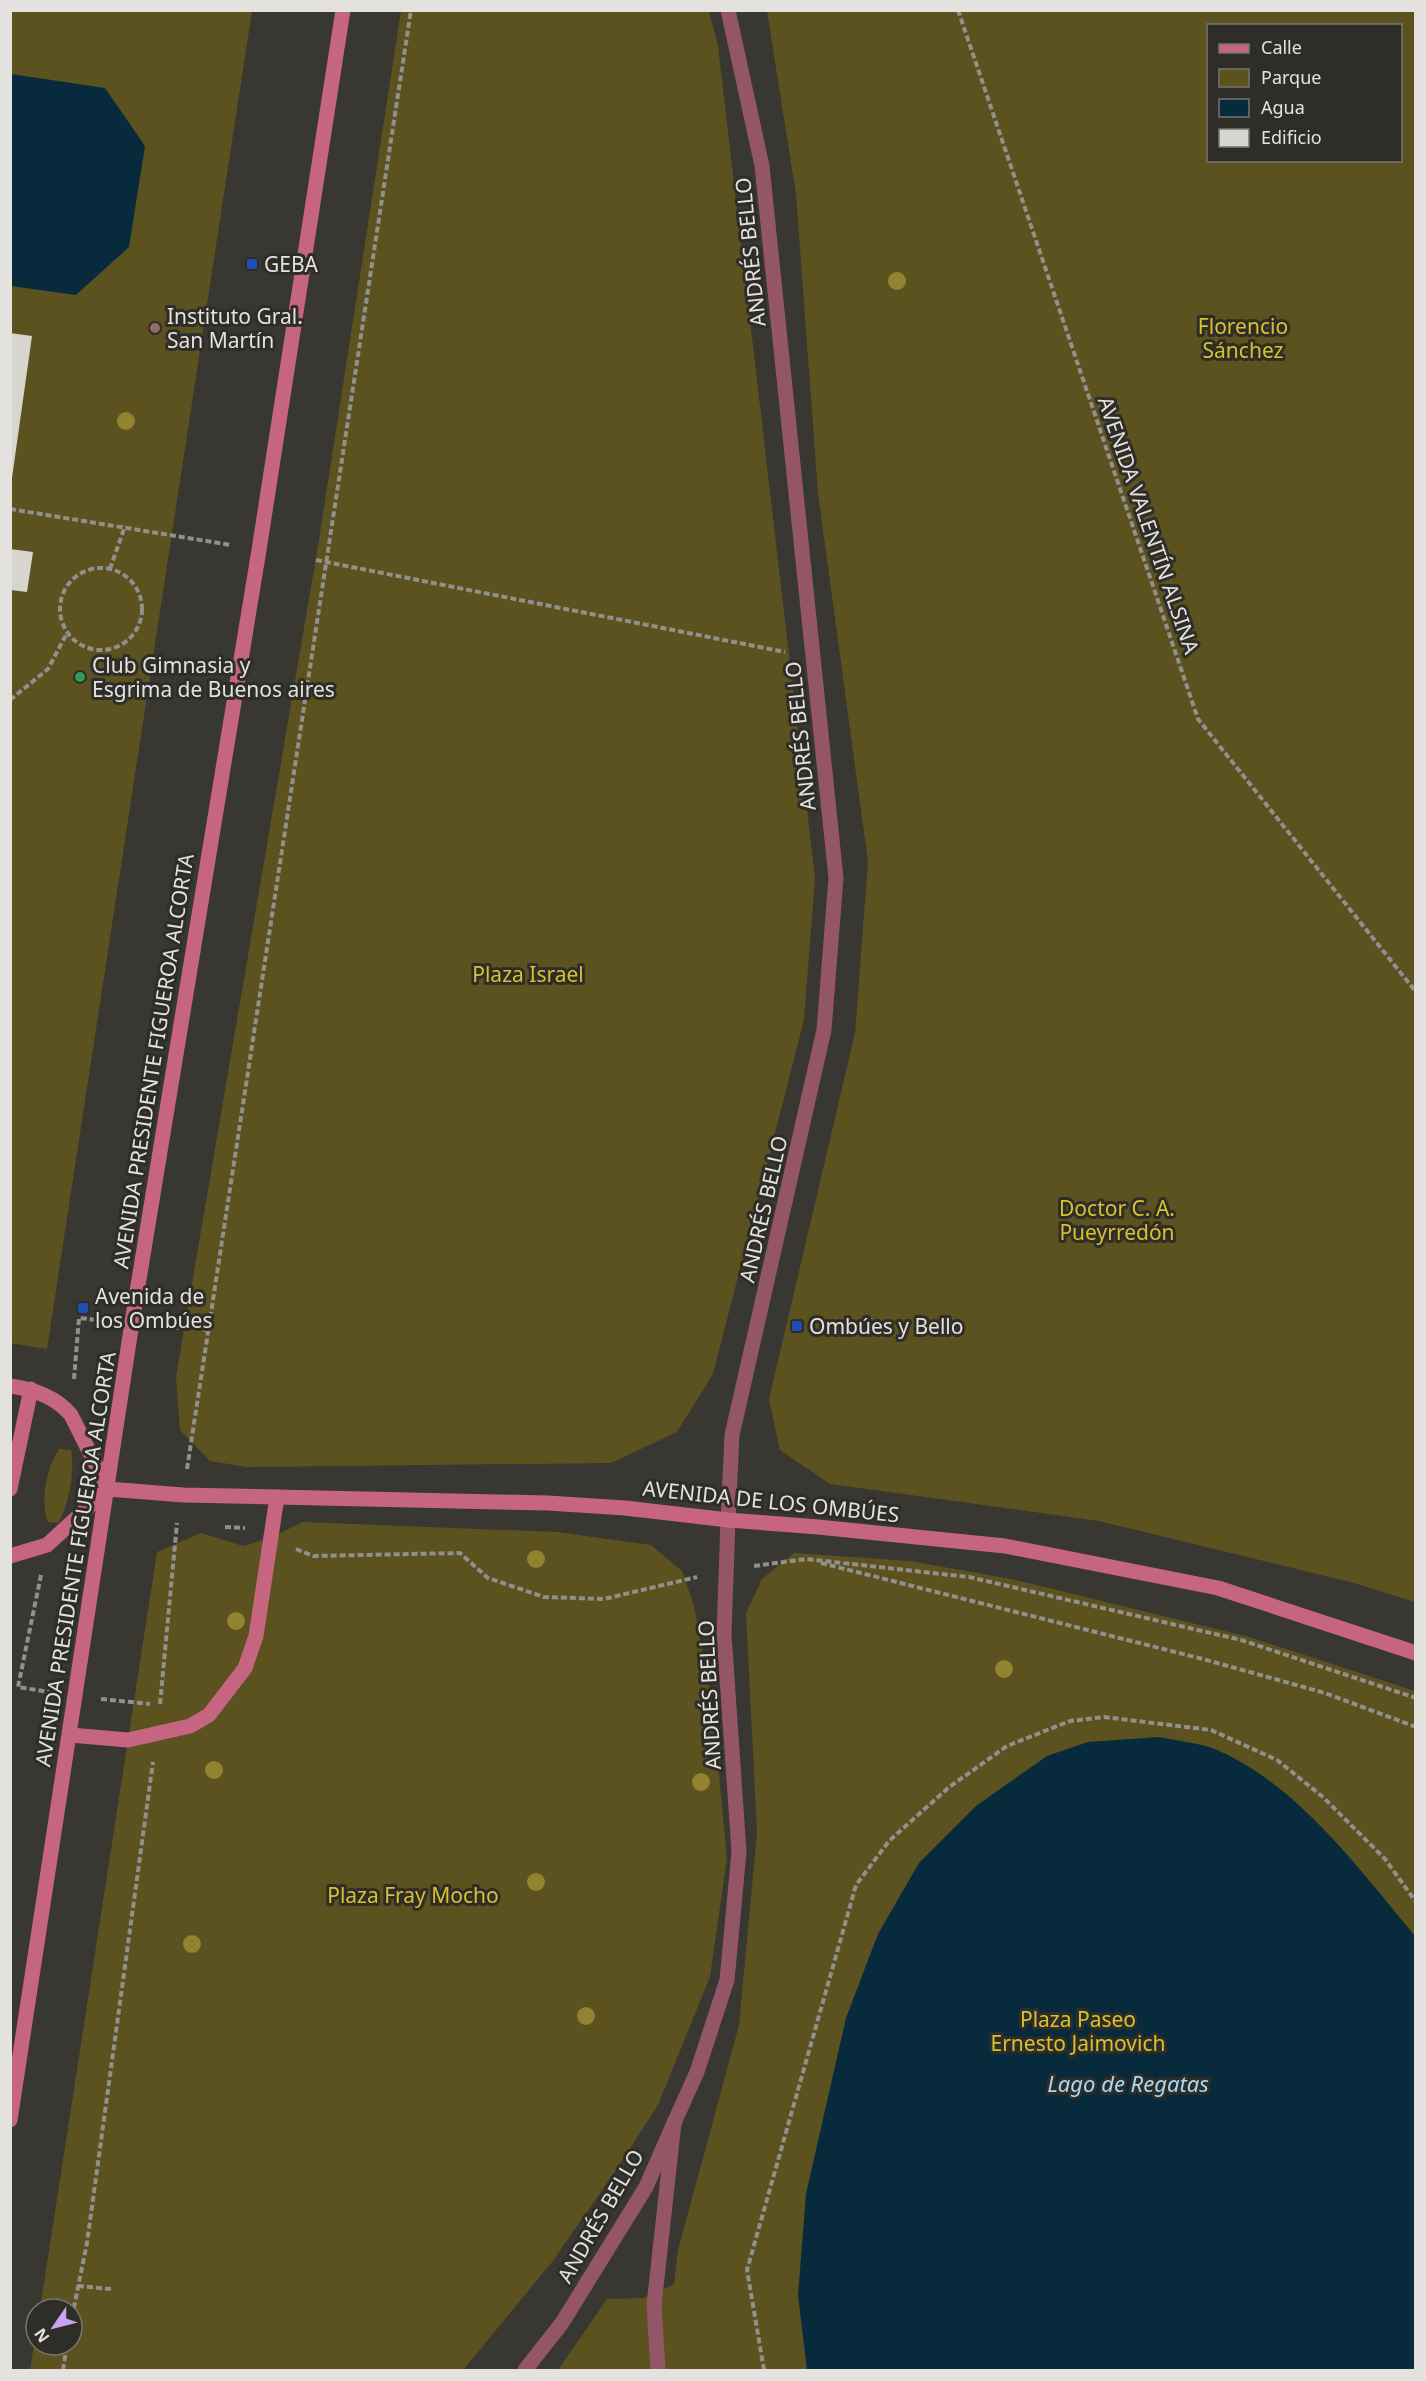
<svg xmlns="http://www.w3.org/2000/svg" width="1426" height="2381" font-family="'Noto Sans',sans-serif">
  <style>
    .green { fill: #5b521f; fill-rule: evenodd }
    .water { fill: #072a3c }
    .building { fill: #d6d5ce }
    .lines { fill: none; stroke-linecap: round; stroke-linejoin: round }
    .path { stroke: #91908c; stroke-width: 4; stroke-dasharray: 6 3; stroke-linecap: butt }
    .service { stroke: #945666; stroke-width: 15 }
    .pedestrian { stroke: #945666; stroke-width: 15 }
    .tertiary { stroke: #945666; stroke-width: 15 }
    .secondary { stroke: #c6657f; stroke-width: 15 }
    .tree { fill: #918330 }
    .transit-dot { fill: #1a4fb4; stroke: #2e2d28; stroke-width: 2 }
    .education-dot { fill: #8d6e63; stroke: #2e2d28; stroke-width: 2 }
    .leisure-dot { fill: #2e9e5b; stroke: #2e2d28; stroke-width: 2 }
    .labels { text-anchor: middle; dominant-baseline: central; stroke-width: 6; stroke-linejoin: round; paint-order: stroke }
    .street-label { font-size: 21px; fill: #e3e2df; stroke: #2e2d28 }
    .poi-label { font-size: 21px; fill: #e3e2df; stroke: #2e2d28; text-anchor: start }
    .park-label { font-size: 21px; fill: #d9c12e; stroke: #2e2d28 }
    .water-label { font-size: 22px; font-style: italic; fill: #a9d8f4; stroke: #2e2d28 }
  </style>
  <rect width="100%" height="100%" fill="#383732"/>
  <g class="green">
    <path d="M10 11H252L47 1349 10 1343Z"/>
    <path d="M401 11H709L718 46 815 878 804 1020 713 1374 677 1432 611 1463 247 1467 210 1461 180 1430 176 1377 318 546Z"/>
    <path d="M767 11H1415V1602L1354 1583 1099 1521 830 1484 780 1450 769 1399 855 1033 868 862 818 493 796 194ZM1208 26H1400V160H1208Z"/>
    <path d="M59 1449 71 1450C75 1469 69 1506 58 1523L48 1522C40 1501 46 1468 59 1449Z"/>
    <path d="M303 1522 557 1532 651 1545 682 1571 694 1606 712 1702 727 1858 710 1977 658 2105 612 2176 552 2262 463 2370H30L36 2332V2345H72V2309H40L157 1552 201 1533 243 1546 270 1538Z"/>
    <path d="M794 1553 910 1561 1016 1580 1249 1637 1415 1691V2370H558L607 2299 644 2298 674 2284 678 2250 739 2025 757 1833 746 1613 762 1579Z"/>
  </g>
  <g class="water">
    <path d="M11 74 105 88 145 146 129 247 76 295 11 286Z"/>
    <path d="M1159 1737C1178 1741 1200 1743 1217 1750 1298 1785 1360 1870 1415 1936V2370H807L798 2295 806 2194 846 2018 878 1934 919 1863 976 1806 1047 1756 1088 1742Z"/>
  </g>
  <g class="building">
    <path d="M10 333 32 336 12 478H10Z"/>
    <path d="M10 549 33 552 27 592 10 590Z"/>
  </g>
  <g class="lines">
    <g class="path">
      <path d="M958 10 1198 719 1416 992"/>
      <path d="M10 509 231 545"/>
      <path d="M316 560 785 652"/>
      <circle cx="101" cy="609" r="41"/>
      <path d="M110 569 125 526"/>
      <path d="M10 700 48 669 67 633"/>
      <path d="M158 1326 208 1330"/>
      <path d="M74 1379 79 1318 106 1321"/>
      <path d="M187 1469 411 10"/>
      <path d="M225 1527 245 1528"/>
      <path d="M296 1549 313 1556 460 1553 488 1578 544 1597 604 1599 697 1577"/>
      <path d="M821 1563 1203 1659 1325 1693 1416 1727"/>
      <path d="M754 1566 806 1559 969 1577 1241 1640 1416 1698"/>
      <path d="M41 1575 18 1687 49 1692"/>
      <path d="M101 1699 150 1704"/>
      <path d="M160 1704 177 1523"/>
      <path d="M78 2286 111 2289"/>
      <path d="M72 2317 87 2243 153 1762"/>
      <path d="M63 2370 67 2345"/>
      <path d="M764 2370 747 2270 856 1885 889 1841 948 1788 1007 1746 1070 1721 1104 1717 1211 1730 1277 1760 1323 1797 1385 1859 1416 1902"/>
    </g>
    <path class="service" d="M658 2370 654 2305 674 2123 697 2072 727 1980 739 1852 724 1634 728 1520"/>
    <path class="pedestrian" d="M525 2370 562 2323 646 2187 674 2123"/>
    <path class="tertiary" d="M728 1520 732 1435 824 1030 836 878 762 166 728 10"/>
    <g class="secondary">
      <path d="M10 1386C33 1389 56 1397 71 1415L108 1489"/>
      <path d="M10 1489 31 1389"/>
      <path d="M10 1556 47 1545 108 1489 183 1495 548 1503 625 1508 728 1520 818 1527 1005 1546 1218 1588 1416 1653"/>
      <path d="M70 1735 128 1740 190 1726 209 1715 245 1668 256 1636 277 1497"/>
      <path d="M10 2120 133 1316 259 550 343 10"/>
    </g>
  </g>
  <g class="tree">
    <circle cx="897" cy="281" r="9"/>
    <circle cx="126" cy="421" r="9"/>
    <circle cx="536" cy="1559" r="9"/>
    <circle cx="236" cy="1621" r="9"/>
    <circle cx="1004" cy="1669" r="9"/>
    <circle cx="214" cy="1770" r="9"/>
    <circle cx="701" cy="1782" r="9"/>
    <circle cx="536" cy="1882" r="9"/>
    <circle cx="192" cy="1944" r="9"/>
    <circle cx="586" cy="2016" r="9"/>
  </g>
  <g class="transit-dot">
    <rect x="246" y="258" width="12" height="12" rx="3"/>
    <rect x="77" y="1302" width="12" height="12" rx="3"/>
    <rect x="791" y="1320" width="12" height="12" rx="3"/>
  </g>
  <circle class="education-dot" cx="155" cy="328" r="6"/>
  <circle class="leisure-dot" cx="80" cy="677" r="6"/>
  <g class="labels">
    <g class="street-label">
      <text transform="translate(750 252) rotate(-96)">ANDRÉS BELLO</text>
      <text transform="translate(1149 525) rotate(71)">AVENIDA VALENTÍN ALSINA</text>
      <text transform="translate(800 736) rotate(-96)">ANDRÉS BELLO</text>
      <text transform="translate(153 1061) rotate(-81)">AVENIDA PRESIDENTE FIGUEROA ALCORTA</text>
      <text transform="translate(763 1209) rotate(-77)">ANDRÉS BELLO</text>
      <text transform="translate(771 1501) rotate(6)">AVENIDA DE LOS OMBÚES</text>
      <text transform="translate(75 1559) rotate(-81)">AVENIDA PRESIDENTE FIGUEROA ALCORTA</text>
      <text transform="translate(709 1695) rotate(-93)">ANDRÉS BELLO</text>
      <text transform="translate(600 2216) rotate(-60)">ANDRÉS BELLO</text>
    </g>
    <g class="poi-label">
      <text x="264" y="264">GEBA</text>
      <text x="167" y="316">Instituto Gral.<tspan x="167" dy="24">San Martín</tspan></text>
      <text x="92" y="665">Club Gimnasia y<tspan x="92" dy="24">Esgrima de Buenos aires</tspan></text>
      <text x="95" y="1296">Avenida de<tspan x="95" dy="24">los Ombúes</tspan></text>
      <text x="809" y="1326">Ombúes y Bello</text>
    </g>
    <g class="park-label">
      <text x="1243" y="326">Florencio<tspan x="1243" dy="24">Sánchez</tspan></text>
      <text x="528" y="974">Plaza Israel</text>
      <text x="1117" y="1208">Doctor C. A.<tspan x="1117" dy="24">Pueyrredón</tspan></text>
      <text x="413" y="1895">Plaza Fray Mocho</text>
      <text x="1078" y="2019">Plaza Paseo<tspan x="1078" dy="24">Ernesto Jaimovich</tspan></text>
    </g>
    <g class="water-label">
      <text x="1128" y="2083">Lago de Regatas</text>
    </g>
  </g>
  <rect width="1426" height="2381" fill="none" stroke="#e3e2df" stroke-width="24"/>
  <rect x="1207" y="24" width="195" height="138" fill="#2e2d28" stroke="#767571" stroke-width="1.5"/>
  <rect x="1219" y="44" width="30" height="9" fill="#c6657f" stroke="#767571" stroke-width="1.5"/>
  <text x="1261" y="54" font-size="18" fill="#e3e2df">Calle</text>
  <rect x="1219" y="69" width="30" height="18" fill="#5b521f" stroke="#767571" stroke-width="1.5"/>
  <text x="1261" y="84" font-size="18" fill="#e3e2df">Parque</text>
  <rect x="1219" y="99" width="30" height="18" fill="#072a3c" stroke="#767571" stroke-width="1.5"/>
  <text x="1261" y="114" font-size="18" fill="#e3e2df">Agua</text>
  <rect x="1219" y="129" width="30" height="18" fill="#d6d5ce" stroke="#767571" stroke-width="1.5"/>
  <text x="1261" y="144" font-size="18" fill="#e3e2df">Edificio</text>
  <g transform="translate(54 2327) rotate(235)"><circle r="28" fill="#2e2d28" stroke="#767571" stroke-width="1.5"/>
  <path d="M0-4.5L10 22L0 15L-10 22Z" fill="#c8a6ef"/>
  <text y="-9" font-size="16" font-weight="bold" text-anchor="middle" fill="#e3e2df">N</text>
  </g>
</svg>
